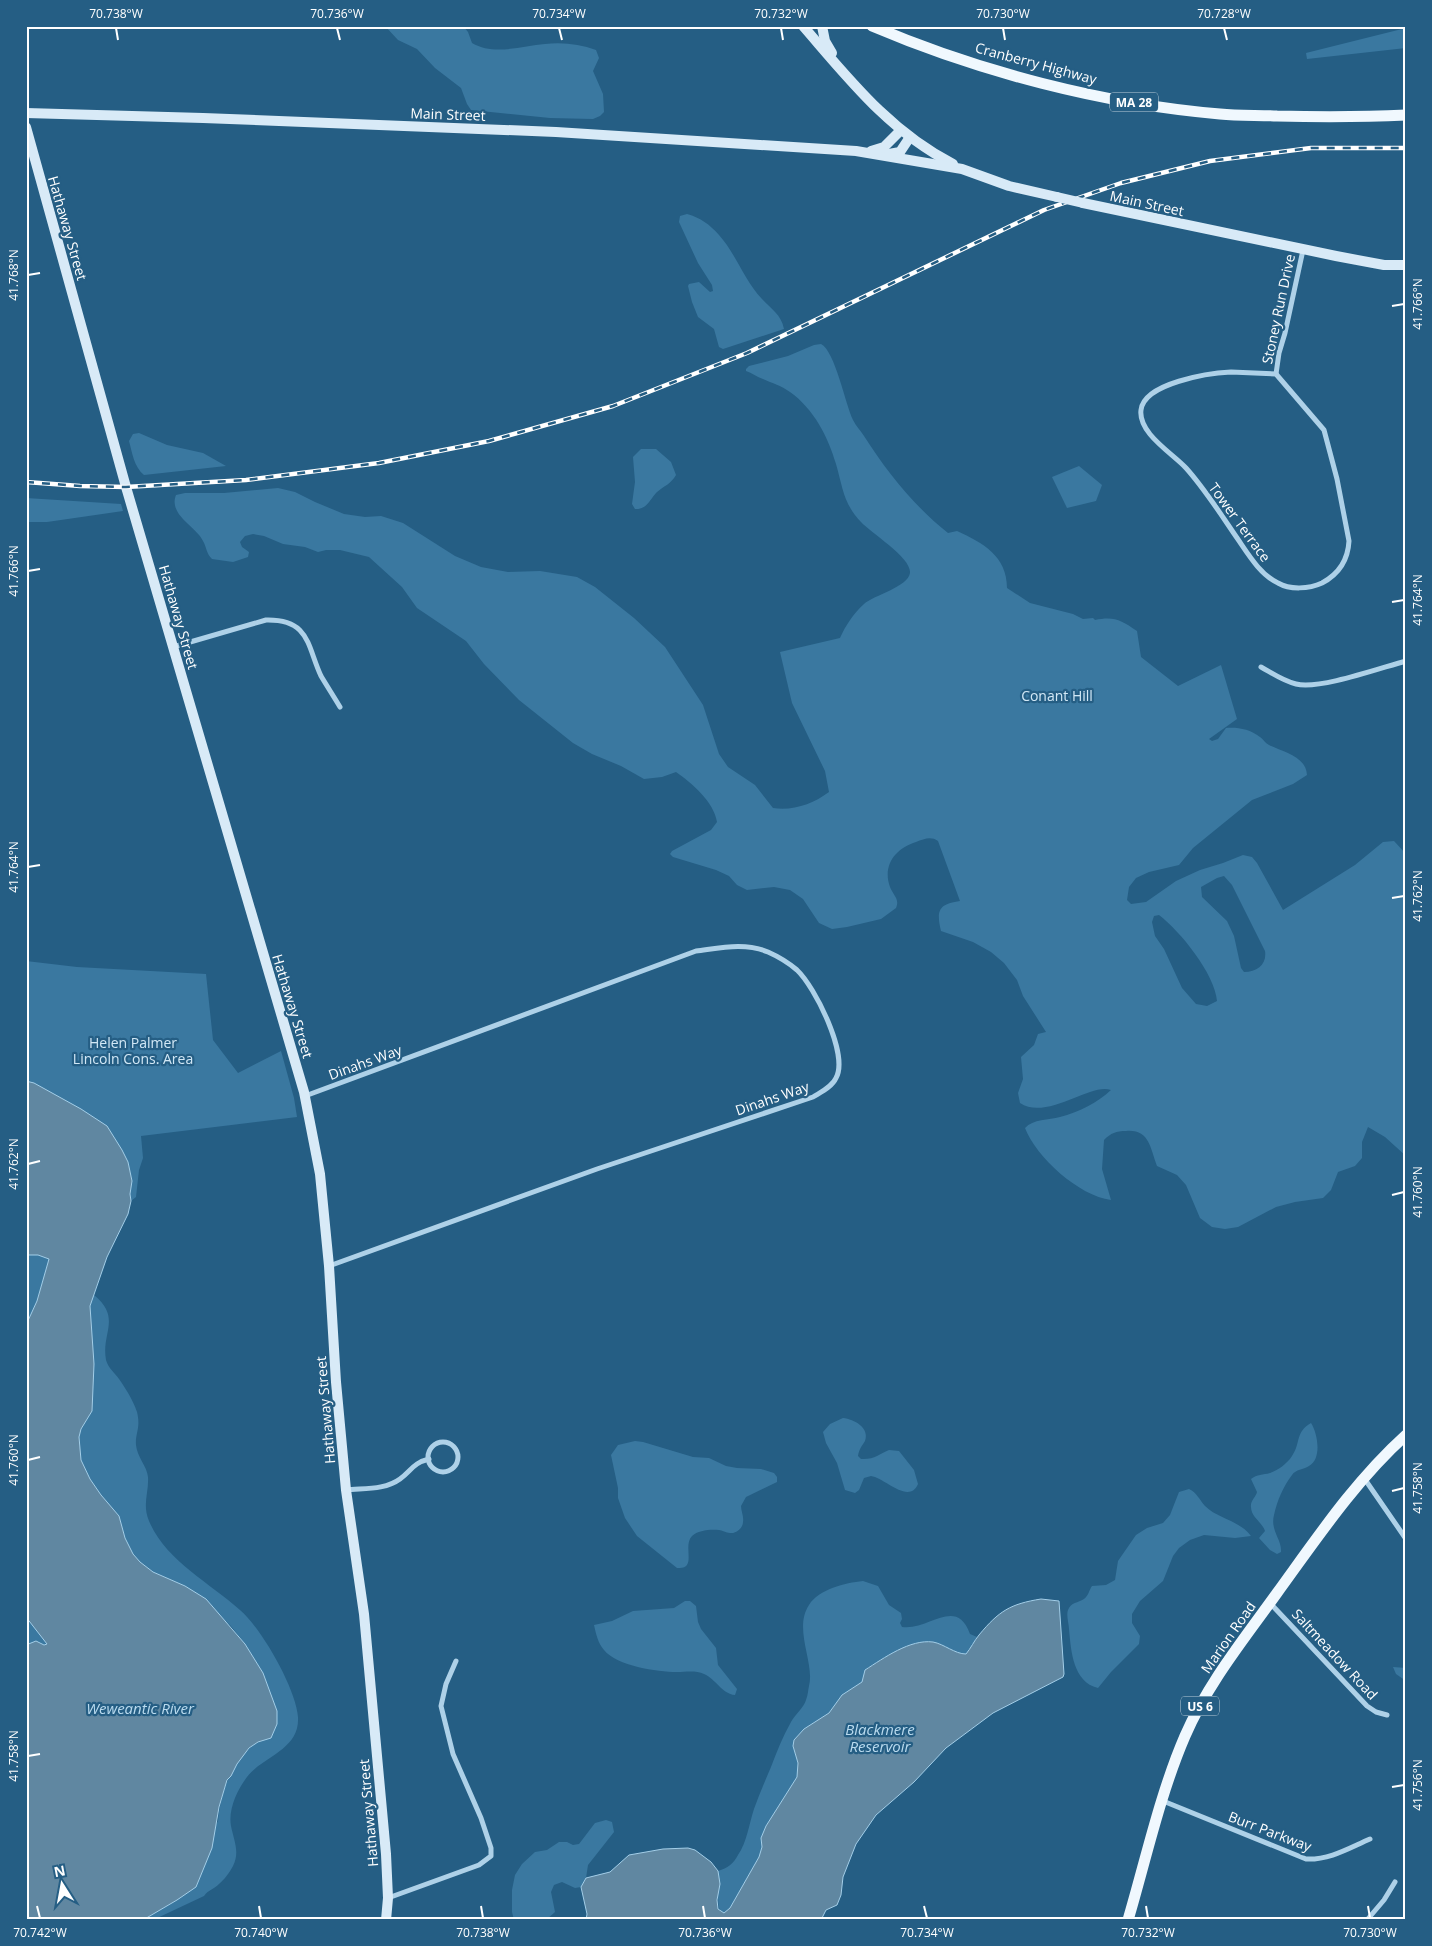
<svg xmlns="http://www.w3.org/2000/svg" width="1432" height="1946" font-family="'Open Sans',sans-serif">
  <style>
    .green { fill: #3a78a0; fill-rule: evenodd }
    .water { fill: #6087a1; stroke: #a3cee8 }
    .lines { fill: none; stroke-linecap: round; stroke-linejoin: round }
    .street { stroke: #aed1e8; stroke-width: 5 }
    .secondary { stroke: #d8eaf7; stroke-width: 10 }
    .primary { stroke: #f0f8fe; stroke-width: 11 }
    .rail-casing { stroke: #fff; stroke-width: 4.5 }
    .rail { stroke: #255e84; stroke-width: 2.5; stroke-dasharray: 8; stroke-linecap: butt }
    .secondary-bridge { stroke: #d8eaf7; stroke-width: 10 }
    .ticks { fill: none; stroke: #fff; stroke-width: 2 }
    .labels { text-anchor: middle; dominant-baseline: central; stroke-width: 4.5; stroke-linejoin: round; paint-order: stroke }
    .shield { fill: #255e84; stroke: #becfda; stroke-width: 1 }
    .shield-label { font-size: 12px; font-weight: bold; fill: #fff }
    .street-label { font-size: 14px; fill: #fff; stroke: #255e84 }
    .park-label { font-size: 14px; fill: #d2e8f6; stroke: #255e84 }
    .water-label { font-size: 15px; font-style: italic; fill: #badbef; stroke: #255e84 }
    .neatline { fill: none; stroke: #fff; stroke-width: 2 }
    .ticks-label { font-size: 12px; text-anchor: middle; fill: #fff }
  </style>
  <rect width="100%" height="100%" fill="#255e84"/>
  <g class="green">
    <path d="M385 26H463L468 32 472 43C494 56 521 46 545 44 562 42 580 44 596 50L599 58 593 71 603 94 604 112 600 116 593 119 550 118 471 110 467 104 461 88 435 68 417 49 398 40Z"/>
    <path d="M1406 28V48L1307 59 1306 53Z"/>
    <path d="M687 214C701 218 709 224 719 235 736 254 744 280 762 299 771 309 781 314 784 329L723 349 719 347 714 329 698 317 692 302 688 286 689 284 699 282 710 292 713 291 712 285 698 263 679 222 680 216Z"/>
    <path d="M821 344C835 351 845 403 853 420 856 426 860 430 864 436 887 472 914 506 948 533L957 531C983 543 1007 556 1007 588L1030 603 1073 614 1083 619 1093 618 1095 620C1114 616 1121 620 1137 631L1141 657 1178 686 1221 665 1237 719 1209 739 1212 741 1218 739 1226 728C1237 727 1250 729 1260 737 1263 739 1265 743 1269 745 1283 752 1306 756 1307 775L1293 784 1252 800 1193 848 1179 865 1149 872 1136 878 1129 887 1127 900 1131 904 1146 902 1176 881 1200 870 1223 863 1243 855 1252 857 1257 863 1283 910 1355 865 1383 842 1394 841 1406 854V1156L1385 1137 1368 1127 1362 1142V1158L1355 1166 1338 1172 1331 1190 1323 1198 1295 1202 1276 1207 1238 1227 1225 1229 1212 1227 1200 1218 1186 1185 1177 1175 1157 1166C1150 1147 1149 1129 1126 1131 1116 1131 1111 1133 1104 1140L1102 1169 1111 1200C1079 1196 1036 1157 1025 1128 1033 1119 1049 1120 1060 1117 1079 1112 1097 1103 1111 1090 1091 1082 1047 1121 1020 1103L1018 1093 1023 1079 1021 1057 1034 1045 1038 1034 1046 1032 1023 996 1017 980 1004 963 991 952 973 942 941 931C936 910 939 904 960 901L938 841C931 836 924 839 916 842 896 848 882 865 890 887 893 895 900 899 896 908L881 919 847 927 832 929 819 923 803 899 790 890 774 887 747 890 737 885 729 876 716 870 673 857 670 854 672 851 711 830 717 822C714 802 692 783 676 772L662 777 644 779 621 766 592 754 573 743 519 700 484 664 466 641 417 608 402 587 369 557 340 550H326L318 552 305 547 283 544 264 536 253 534 245 536 240 542 242 547 249 552 248 557 233 562 212 559C206 553 207 548 203 541 197 527 168 515 176 495L185 493H224L278 488 295 492 315 502 344 514 365 517 381 516 403 523 455 556 481 567 508 572 540 571 577 577 595 587 634 618 665 647 703 705 719 754 728 767 755 785 773 808C793 811 813 804 829 792L825 771 792 703 780 652 840 638C846 625 853 614 864 604 874 595 908 587 910 573 912 558 871 533 861 522 843 503 843 488 836 464 828 437 814 409 790 392 782 386 772 383 763 379 757 377 752 373 746 371V369L749 366 788 356 814 345ZM1224 876 1232 885 1265 951C1267 964 1258 972 1244 972L1241 968 1234 936 1227 921 1202 897 1201 887 1217 878ZM1159 915C1180 931 1215 974 1217 1001L1207 1006 1196 1004 1182 988 1164 949 1155 936 1152 922 1154 916Z"/>
    <path d="M139 433 167 445 203 453 226 466 144 475C134 467 132 452 129 441L133 434Z"/>
    <path d="M641 449H656L671 462 676 475C671 484 664 486 657 492 650 499 647 510 635 509L632 504 635 482 633 457Z"/>
    <path d="M1079 466 1102 485 1096 501 1067 508 1052 477Z"/>
    <path d="M26 498 121 504 123 511 47 522H26Z"/>
    <path d="M26 961 77 967 206 974 213 1040 238 1073 281 1051 294 1098 297 1117 141 1136 143 1158 139 1170 136 1197 131 1201 130 1194 132 1180 128 1162 122 1150 75 1106 44 1090 26 1127Z"/>
    <path d="M26 1255H38L49 1259 37 1301 26 1325Z"/>
    <path d="M94 1295C122 1318 101 1333 106 1360 108 1368 115 1373 119 1379 126 1389 133 1400 137 1412 141 1428 135 1433 136 1445 137 1457 147 1466 148 1477 149 1493 142 1504 149 1521 166 1561 209 1582 240 1610 262 1629 296 1689 298 1717 300 1750 263 1756 247 1777 237 1790 228 1810 231 1826 234 1841 240 1852 233 1866 230 1872 224 1880 219 1884 214 1889 208 1890 204 1896L153 1920H143L177 1900 218 1821C220 1797 230 1764 250 1748 256 1742 264 1740 271 1738L263 1673 245 1644 230 1625 185 1586 153 1572 140 1562 133 1554 125 1538 119 1516 101 1495 90 1479 81 1460 79 1437 81 1429 92 1411 94 1364 90 1306 92 1296Z"/>
    <path d="M843 1418C854 1419 870 1428 865 1441 862 1446 859 1449 858 1456L861 1459C874 1460 879 1454 889 1450L899 1451 914 1470 918 1484C909 1505 885 1478 871 1476L864 1478 859 1490 855 1493 845 1490 837 1463 826 1443 823 1432 830 1424Z"/>
    <path d="M1311 1423C1318 1434 1322 1459 1309 1466 1303 1470 1296 1469 1292 1475 1283 1487 1277 1501 1274 1515 1270 1531 1282 1539 1281 1552L1277 1554 1270 1550 1259 1538 1265 1531C1262 1522 1251 1517 1251 1507 1250 1501 1256 1497 1257 1492L1251 1479C1257 1474 1263 1475 1270 1473 1278 1470 1287 1464 1292 1456 1301 1443 1295 1432 1311 1423Z"/>
    <path d="M635 1441 643 1442 693 1457 709 1458 726 1466 737 1468 761 1469 774 1473 777 1477V1482L746 1497 741 1506C741 1511 744 1517 743 1522 743 1528 736 1534 730 1533 726 1533 722 1530 719 1530 711 1529 698 1530 692 1536 682 1546 698 1570 677 1568L637 1536 625 1518 618 1498V1488L611 1455 618 1445Z"/>
    <path d="M1189 1489C1197 1493 1199 1499 1205 1506 1218 1519 1239 1520 1251 1536L1235 1538 1204 1535 1190 1540 1179 1548 1173 1556 1163 1581 1140 1601 1132 1614V1623L1140 1636 1139 1644 1111 1672 1098 1688C1073 1682 1071 1651 1069 1629 1069 1624 1066 1615 1068 1610 1071 1602 1078 1603 1084 1599 1089 1595 1089 1590 1092 1586L1106 1585 1115 1580 1118 1561 1136 1535 1147 1528 1163 1523 1170 1515 1179 1492Z"/>
    <path d="M863 1581 878 1586 889 1605 901 1613 902 1619 900 1623 902 1627C929 1631 956 1596 970 1634L977 1637 972 1648 966 1654C955 1654 946 1647 937 1643 918 1636 881 1660 865 1670L862 1682 842 1695 829 1713 804 1729 794 1740 793 1746 798 1763 797 1777 766 1826 761 1838 762 1847 759 1857 730 1908 724 1913 721 1912C716 1906 719 1882 718 1871 728 1868 733 1864 738 1855 747 1842 749 1824 754 1809 759 1795 765 1781 771 1767 777 1751 783 1736 791 1722 795 1715 804 1707 806 1700 808 1695 808 1690 809 1686 815 1663 793 1629 809 1605 819 1589 845 1583 863 1581Z"/>
    <path d="M685 1601H690L696 1606 698 1622 701 1629 716 1648 718 1665 737 1689 735 1695C722 1694 716 1679 704 1674 696 1670 685 1672 677 1672 657 1672 617 1666 604 1650 598 1643 596 1634 594 1625L612 1621 633 1611 674 1608Z"/>
    <path d="M26 1617 47 1644 26 1645Z"/>
    <path d="M1393 1667 1406 1668V1681L1396 1674Z"/>
    <path d="M606 1820 612 1822 614 1832 588 1865 586 1878 581 1887 575 1888 562 1882 554 1885 551 1892 555 1912 546 1920H514L512 1912V1890L515 1875 522 1864 535 1852 547 1850 559 1842H567L573 1845 579 1844 595 1823Z"/>
  </g>
  <g class="water">
    <path d="M26 1081 34 1083 81 1109 107 1126 122 1150 128 1162 132 1181 130 1194 131 1201 128 1214 107 1257 90 1306 94 1364 92 1411 81 1429 79 1437 81 1460 90 1479 101 1495 119 1516 125 1538 133 1554 140 1562 153 1572 185 1586 206 1599 245 1644 263 1673 277 1711V1724L271 1738 258 1742 249 1748 237 1764 231 1776 227 1780 219 1807 212 1848 196 1887 177 1900 143 1920H26V1645L36 1641 44 1645 47 1644 26 1617V1325L37 1301 49 1259 38 1255H26Z"/>
    <path d="M1041 1599 1059 1601 1064 1674 1063 1677 993 1713 946 1748 914 1782 876 1815 856 1844 843 1877 841 1895 837 1905 826 1910 821 1920H586L587 1914 581 1887 586 1878 610 1872 629 1855 663 1849 688 1848 695 1850 711 1862 718 1871 720 1884 717 1900 718 1909 724 1913 730 1908 759 1857 762 1847 761 1838 766 1826 797 1777 798 1763 793 1746 794 1740 804 1729 829 1713 842 1695 862 1682 865 1670C884 1658 910 1639 933 1642 944 1644 955 1654 966 1654 971 1648 974 1641 979 1635 999 1611 1010 1604 1041 1599Z"/>
  </g>
  <g class="lines">
    <g class="street">
      <path d="M1231 372 1276 374 1324 430 1337 479 1349 541C1348 560 1339 574 1322 583 1309 589 1290 590 1278 583 1259 574 1247 552 1235 535 1220 513 1204 488 1186 468 1172 453 1138 433 1141 410 1144 383 1209 373 1231 372Z"/>
      <path d="M1276 374 1279 353 1285 333 1303 250"/>
      <path d="M173 647 266 620C310 619 307 646 321 676 327 686 334 697 340 707"/>
      <path d="M1261 667C1272 673 1283 681 1296 684 1319 690 1380 668 1406 661"/>
      <path d="M305 1096 696 951C720 948 745 942 768 952 777 956 790 964 797 970 815 987 849 1055 836 1078 832 1087 821 1092 813 1097L597 1169 329 1266"/>
      <circle cx="443" cy="1457" r="15"/>
      <path d="M1364 1478 1406 1539"/>
      <path d="M346 1490C364 1488 385 1490 400 1479 412 1470 413 1463 429 1459"/>
      <path d="M1270 1603 1367 1706 1376 1712 1387 1715"/>
      <path d="M1163 1801 1306 1859C1330 1860 1349 1848 1370 1839"/>
      <path d="M388 1898 479 1865 491 1856V1848L481 1818 453 1754 441 1706 446 1684 456 1661"/>
      <path d="M1367 1920 1384 1900 1395 1882"/>
    </g>
    <g class="secondary">
      <path d="M803 26C849 79 889 131 953 164"/>
      <path d="M822 26 825 41 832 53"/>
      <path d="M26 113 203 118 556 132 856 151 962 169 1009 186 1057 197"/>
      <path d="M26 127 126 487 304 1092 320 1174 329 1266 336 1382 346 1490 364 1614 386 1854 388 1898 386 1920"/>
      <path d="M871 151 884 147 900 131"/>
      <path d="M889 154 900 152 910 137"/>
      <path d="M1083 203 1336 256 1384 265H1406"/>
    </g>
    <g class="primary">
      <path d="M872 26C980 72 1103 104 1220 114 1239 116 1258 115 1277 116 1320 117 1363 117 1406 115"/>
      <path d="M1128 1920C1146 1859 1160 1794 1185 1736 1208 1683 1244 1639 1277 1593 1317 1538 1355 1481 1406 1435"/>
    </g>
    <defs>
      <path id="rail" d="M26 482 80 486 126 487 246 480 379 463 489 441 613 406 747 353 1044 210 1121 183 1210 161 1311 148H1406"/>
    </defs>
    <use href="#rail" class="rail-casing"/>
    <use href="#rail" class="rail"/>
    <path class="secondary-bridge" d="M1057 197 1083 203"/>
  </g>
  <path class="ticks" d="M116 28 118 40M337 28 340 40M559 28 562 40M781 28 783 40M1003 28 1005 40M1224 28 1227 40M28 275 40 273M1392 306 1404 304M28 571 40 569M1392 602 1404 600M28 867 40 865M1392 898 1404 896M28 1164 40 1161M1392 1195 1404 1192M28 1460 40 1457M1392 1491 1404 1488M28 1756 40 1754M1392 1787 1404 1785M37 1906 40 1918M259 1906 261 1918M481 1906 483 1918M703 1906 705 1918M924 1906 927 1918M1146 1906 1148 1918M1368 1906 1370 1918"/>
  <g class="labels">
    <g class="shield">
      <rect x="1110" y="92.5" width="48" height="19" rx="4"/>
      <rect x="1181" y="1696.5" width="38" height="19" rx="4"/>
    </g>
    <g class="shield-label">
      <text x="1134" y="102">MA 28</text>
      <text x="1200" y="1706">US 6</text>
    </g>
    <g class="street-label">
      <text transform="translate(1036 63) rotate(15)">Cranberry Highway</text>
      <text transform="translate(448 114) rotate(2)">Main Street</text>
      <text transform="translate(1147 203) rotate(12)">Main Street</text>
      <text transform="translate(68 228) rotate(74)">Hathaway Street</text>
      <text transform="translate(1278 309) rotate(-78)">Stoney Run Drive</text>
      <text transform="translate(1240 522) rotate(54)">Tower Terrace</text>
      <text transform="translate(179 617) rotate(74)">Hathaway Street</text>
      <text transform="translate(293 1006) rotate(73)">Hathaway Street</text>
      <text transform="translate(365 1062) rotate(-20)">Dinahs Way</text>
      <text transform="translate(772 1098) rotate(-19)">Dinahs Way</text>
      <text transform="translate(325 1410) rotate(-95)">Hathaway Street</text>
      <text transform="translate(1228 1637) rotate(-55)">Marion Road</text>
      <text transform="translate(1335 1654) rotate(47)">Saltmeadow Road</text>
      <text transform="translate(368 1813) rotate(-95)">Hathaway Street</text>
      <text transform="translate(1270 1831) rotate(21)">Burr Parkway</text>
    </g>
    <g class="park-label">
      <text x="1057" y="695">Conant Hill</text>
      <text x="133" y="1042">Helen Palmer<tspan x="133" dy="16">Lincoln Cons. Area</tspan></text>
    </g>
    <g class="water-label">
      <text x="140" y="1708">Weweantic River</text>
      <text x="880" y="1729">Blackmere<tspan x="880" dy="17">Reservoir</tspan></text>
    </g>
  </g>
  <rect width="1432" height="1946" fill="none" stroke="#255e84" stroke-width="55"/>
  <g transform="translate(62 1884) rotate(349)" stroke="#255e84" stroke-width="4" paint-order="stroke">
  <path d="M0-4L9 19L0 12L-9 19Z" fill="#ffffff"/>
  <text y="-8" font-size="14" font-weight="bold" text-anchor="middle" fill="#ffffff">N</text>
  </g>
  <rect x="28" y="28" width="1376" height="1890" class="neatline"/>
  <g class="ticks-label">
    <text x="116" y="18">70.738°W</text>
    <text x="337" y="18">70.736°W</text>
    <text x="559" y="18">70.734°W</text>
    <text x="781" y="18">70.732°W</text>
    <text x="1003" y="18">70.730°W</text>
    <text x="1224" y="18">70.728°W</text>
    <text transform="translate(14 275) rotate(-90)" y="4">41.768°N</text>
    <text transform="translate(1418 304) rotate(-90)" y="4">41.766°N</text>
    <text transform="translate(14 571) rotate(-90)" y="4">41.766°N</text>
    <text transform="translate(1418 600) rotate(-90)" y="4">41.764°N</text>
    <text transform="translate(14 867) rotate(-90)" y="4">41.764°N</text>
    <text transform="translate(1418 896) rotate(-90)" y="4">41.762°N</text>
    <text transform="translate(14 1164) rotate(-90)" y="4">41.762°N</text>
    <text transform="translate(1418 1192) rotate(-90)" y="4">41.760°N</text>
    <text transform="translate(14 1460) rotate(-90)" y="4">41.760°N</text>
    <text transform="translate(1418 1488) rotate(-90)" y="4">41.758°N</text>
    <text transform="translate(14 1756) rotate(-90)" y="4">41.758°N</text>
    <text transform="translate(1418 1785) rotate(-90)" y="4">41.756°N</text>
    <text x="40" y="1937">70.742°W</text>
    <text x="261" y="1937">70.740°W</text>
    <text x="483" y="1937">70.738°W</text>
    <text x="705" y="1937">70.736°W</text>
    <text x="927" y="1937">70.734°W</text>
    <text x="1148" y="1937">70.732°W</text>
    <text x="1370" y="1937">70.730°W</text>
  </g>
</svg>
